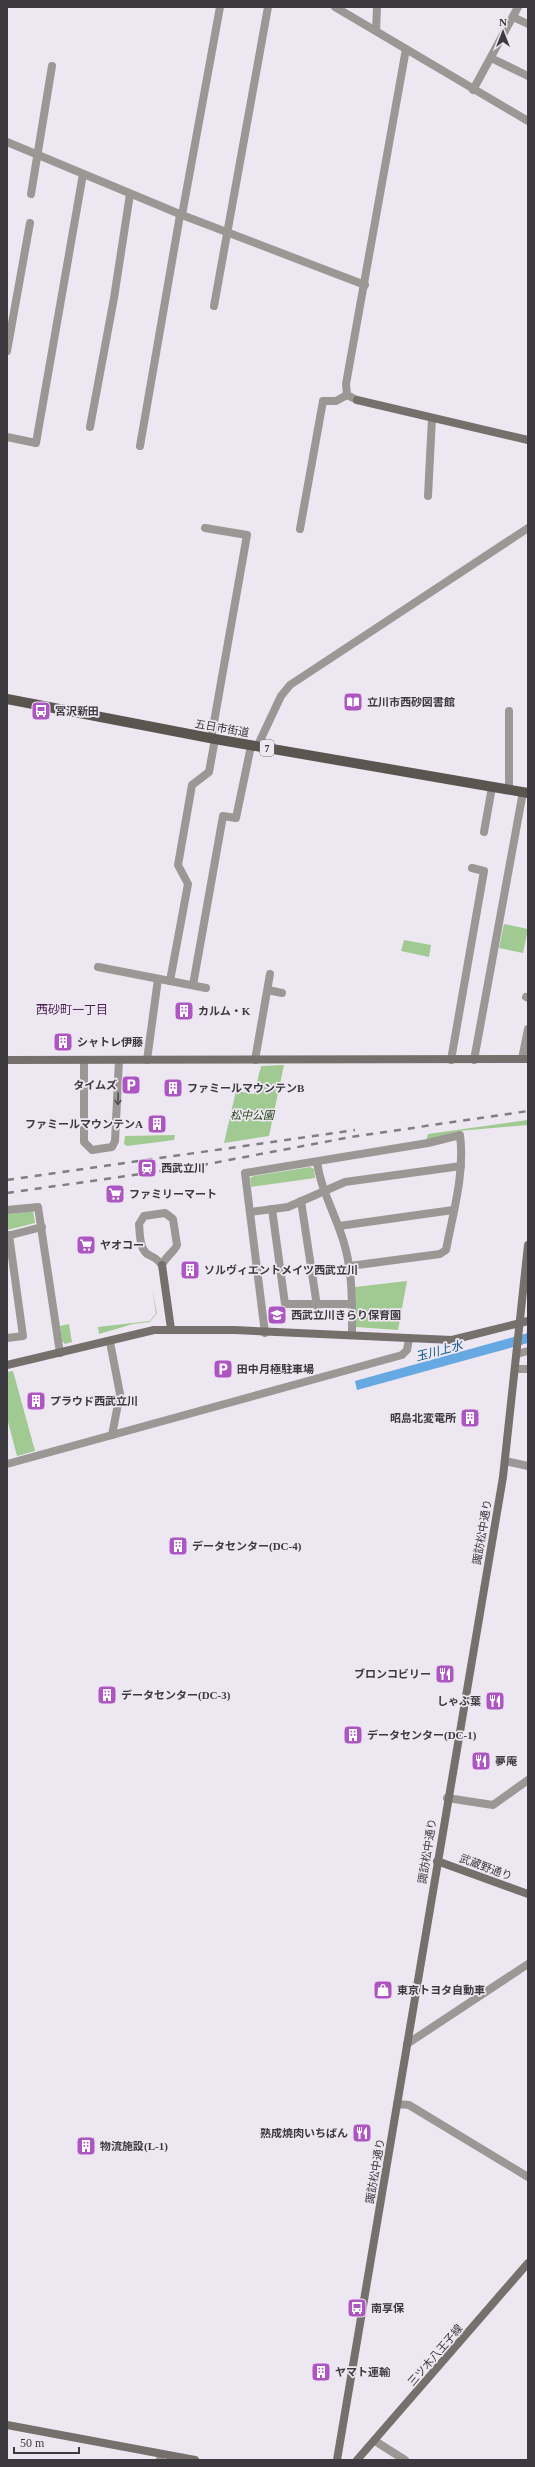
<svg xmlns="http://www.w3.org/2000/svg" width="535" height="2467" font-family="'Times New Roman','Noto Sans JP',serif">
  <style>
    .green { fill: #a0ca91 }
    .water { fill: #66a8e1 }
    .lines { fill: none; stroke-linecap: round; stroke-linejoin: round }
    .street { stroke: #9b9794; stroke-width: 8 }
    .secondary { stroke: #76706c; stroke-width: 8 }
    .primary { stroke: #5b554f; stroke-width: 10 }
    .rail { stroke: #817d83; stroke-width: 2.5; stroke-dasharray: 7 7; stroke-linecap: butt }
    .oneway { stroke: #545154 }
    .labels { text-anchor: middle; dominant-baseline: central; stroke-width: 3.5; stroke-linejoin: round; paint-order: stroke }
    .shield { fill: #ede7f1; stroke: #716e74; stroke-width: 1 }
    .shield-label { font-size: 10px; font-weight: bold; fill: #3c3a3e }
    .poi-label { font-size: 11px; font-weight: bold; fill: #3c3a3e; stroke: #ede7f1; text-anchor: start }
    .street-label { font-size: 11px; fill: #3c3a3e; stroke: #ede7f1 }
    .park-label { font-size: 11px; font-style: italic; fill: #224314; stroke: #ede7f1 }
    .neighbourhood-label { font-size: 12px; fill: #481e52; stroke: #ede7f1 }
    .water-label { font-size: 12px; font-style: italic; fill: #08578c; stroke: #ede7f1 }
  </style>
  <rect width="100%" height="100%" fill="#ede7f1"/>
  <g class="green">
    <path d="M504 924 528 929 523 953 499 948Z"/>
    <path d="M404 940 431 945 429 957 401 951Z"/>
    <path d="M284 1065 269 1136 224 1143 236 1091 254 1094 261 1066Z"/>
    <path d="M528 1120V1125L458 1131 426 1141 428 1134Z"/>
    <path d="M175 1135 174 1140 127 1146 124 1144 125 1136Z"/>
    <path d="M310 1167 314 1169 315 1178 251 1187 250 1178 254 1176Z"/>
    <path d="M33 1211 35 1223 7 1230V1214Z"/>
    <path d="M407 1281 398 1330 356 1327 355 1287Z"/>
    <path d="M152 1288 157 1313 150 1322 133 1324 99 1334 98 1327 150 1321 156 1313Z"/>
    <path d="M69 1324 72 1342 65 1344 62 1341 60 1326Z"/>
    <path d="M13 1371 35 1451 17 1456 7 1418V1372Z"/>
  </g>
  <path class="water" d="M528 1333V1343L357 1390 355 1381Z"/>
  <g class="lines">
    <g class="street">
      <path d="M335 7 528 121"/>
      <path d="M513 17 528 24"/>
      <path d="M376 31 377 7"/>
      <path d="M491 58 528 76"/>
      <path d="M473 90 518 7"/>
      <path d="M7 142 182 215 365 285"/>
      <path d="M31 194 52 66"/>
      <path d="M182 215 220 7"/>
      <path d="M214 306 268 7"/>
      <path d="M7 351 30 223"/>
      <path d="M357 400 347 395 346 384 406 49"/>
      <path d="M90 427 114 298 130 194"/>
      <path d="M7 437 36 443 83 174"/>
      <path d="M140 446 180 215"/>
      <path d="M428 496 432 418"/>
      <path d="M205 528 247 535 211 739"/>
      <path d="M300 529 323 401H336L347 395"/>
      <path d="M509 711V790"/>
      <path d="M257 747 281 696 290 685 528 528"/>
      <path d="M484 832 492 787"/>
      <path d="M98 967 206 988"/>
      <path d="M170 981 188 884 178 865 192 785 209 772 215 739"/>
      <path d="M193 985 223 816 236 818 251 746"/>
      <path d="M268 990 282 993"/>
      <path d="M526 997 528 998"/>
      <path d="M522 1059 528 1029"/>
      <path d="M147 1060 158 979"/>
      <path d="M255 1060 270 974"/>
      <path d="M451 1060 484 871 472 868"/>
      <path d="M474 1060 523 792"/>
      <path d="M84 1061V1142L92 1150 112 1147 115 1141 119 1060"/>
      <path d="M317 1162C321 1191 336 1215 344 1243 353 1273 352 1304 352 1335"/>
      <path d="M301 1201 317 1306"/>
      <path d="M272 1209 285 1304H352"/>
      <path d="M7 1210 38 1207 60 1353"/>
      <path d="M250 1212 288 1207 345 1182 461 1166"/>
      <path d="M165 1213 173 1219 177 1245C175 1251 166 1256 162 1265 157 1259 155 1258 149 1255 139 1250 140 1233 139 1224L144 1216Z"/>
      <path d="M339 1226 453 1210"/>
      <path d="M7 1236 42 1227"/>
      <path d="M265 1333 245 1173 428 1143 460 1135C465 1173 453 1213 446 1250L440 1254 350 1266"/>
      <path d="M7 1338 23 1336 9 1235"/>
      <path d="M110 1342 120 1394 112 1435"/>
      <path d="M517 1354 528 1351"/>
      <path d="M516 1369H528"/>
      <path d="M505 1461 528 1466"/>
      <path d="M7 1464 402 1355 407 1350 409 1339"/>
      <path d="M447 1798 493 1805 528 1780"/>
      <path d="M407 2044 528 1964"/>
      <path d="M397 2104 409 2105 528 2177"/>
      <path d="M375 2441 405 2460"/>
      <path d="M160 2460 161 2454"/>
    </g>
    <g class="secondary">
      <path d="M357 400 528 440"/>
      <path d="M7 1060 528 1059"/>
      <path d="M162 1265 171 1329"/>
      <path d="M7 1365 154 1330H234L452 1340 528 1321"/>
      <path d="M437 1861 528 1894"/>
      <path d="M7 2425 195 2460"/>
      <path d="M337 2460 503 1477 528 1245"/>
      <path d="M357 2460 528 2263"/>
    </g>
    <path class="primary" d="M7 699 215 739 528 793"/>
    <g class="rail">
      <path d="M7 1180 355 1130"/>
      <path d="M7 1193 197 1166 351 1137 528 1111"/>
    </g>
  </g>
  <defs><path id="oneway-shaft" d="M-6 0H5M1.5-3L5.5 0L1.5 3" fill="none" stroke-width="1.6" stroke-linecap="round" stroke-linejoin="round"/></defs>
  <use class="oneway" href="#oneway-shaft" transform="translate(118 1099) rotate(92)"/>
  <defs>
    <symbol id="library-square" viewBox="-11 -11 22 22"><rect x="-9" y="-9" width="18" height="18" rx="4" fill="#ad55c2" stroke="#ede7f1"/><path d="M-6-4Q-3-5.5-.7-3.5V5Q-3 3-6 4ZM6-4Q3-5.5 .7-3.5V5Q3 3 6 4Z" fill="#fff"/></symbol>
    <symbol id="bus-square" viewBox="-11 -11 22 22"><rect x="-9" y="-9" width="18" height="18" rx="4" fill="#ad55c2" stroke="#ede7f1"/><path d="M-5-6H5V4H4V6H2V4H-2V6H-4V4H-5ZM-3.5-4V0h7V-4ZM-3.5 1.2v1.5H-2V1.2ZM2 1.2v1.5H3.5V1.2Z" fill="#fff"/></symbol>
    <symbol id="building-square" viewBox="-11 -11 22 22"><rect x="-9" y="-9" width="18" height="18" rx="4" fill="#ad55c2" stroke="#ede7f1"/><path d="M-4-6H4V6H1V3H-1V6H-4ZM-2.5-4.3h1.7v1.8h-1.7ZM.8-4.3h1.7v1.8H.8ZM-2.5-1h1.7V.8h-1.7ZM.8-1h1.7V.8H.8Z" fill="#fff"/></symbol>
    <symbol id="parking-square" viewBox="-11 -11 22 22"><rect x="-9" y="-9" width="18" height="18" rx="4" fill="#ad55c2" stroke="#ede7f1"/><path d="M-3.5-5.5H1a3.5 3.5 0 0 1 0 7H-1V5.5H-3.5ZM-1-3.4V-.6H.8a1.4 1.4 0 0 0 0-2.8Z" fill="#fff"/></symbol>
    <symbol id="station-square" viewBox="-11 -11 22 22"><rect x="-9" y="-9" width="18" height="18" rx="4" fill="#ad55c2" stroke="#ede7f1"/><path d="M-3-6H3Q5-6 5-4V2Q5 4 3 4L4.5 6H3L1.5 4h-3L-3 6H-4.5L-3 4Q-5 4-5 2V-4Q-5-6-3-6ZM-3.5-4v3h7v-3ZM-3.5 1v1.5H-2V1ZM2 1v1.5H3.5V1Z" fill="#fff"/></symbol>
    <symbol id="supermarket-square" viewBox="-11 -11 22 22"><rect x="-9" y="-9" width="18" height="18" rx="4" fill="#ad55c2" stroke="#ede7f1"/><path d="M-6-5.5h2.5l.6 2H6L4.5 2H-2.5L-4.4-4H-6ZM-1.5 3.2a1.3 1.3 0 1 0 .1 0ZM3 3.2a1.3 1.3 0 1 0 .1 0Z" fill="#fff"/></symbol>
    <symbol id="school-square" viewBox="-11 -11 22 22"><rect x="-9" y="-9" width="18" height="18" rx="4" fill="#ad55c2" stroke="#ede7f1"/><path d="M0-5L7-2L0 1L-7-2ZM-4 1L0 2.5L4 1V4Q0 6-4 4Z" fill="#fff"/></symbol>
    <symbol id="restaurant-square" viewBox="-11 -11 22 22"><rect x="-9" y="-9" width="18" height="18" rx="4" fill="#ad55c2" stroke="#ede7f1"/><path d="M-5-6h1v4h1v-4h1v4h1v-4h1v5L-1.5 .5V6h-2V.5L-5-1ZM5-6V6H3V1.5H1.5Q1.5-4 5-6Z" fill="#fff"/></symbol>
    <symbol id="shop-square" viewBox="-11 -11 22 22"><rect x="-9" y="-9" width="18" height="18" rx="4" fill="#ad55c2" stroke="#ede7f1"/><path d="M-5-2.5h2.3a2.7 3.5 0 0 1 5.4 0H5L5.5 6h-11ZM-1.5-2.5h3a1.5 2.3 0 0 0-3 0Z" fill="#fff"/></symbol>
  </defs>
  <g fill-rule="evenodd">
    <use href="#library-square" x="342" y="691" width="22" height="22"/>
    <use href="#bus-square" x="30" y="700" width="22" height="22"/>
    <use href="#building-square" x="173" y="1000" width="22" height="22"/>
    <use href="#building-square" x="52" y="1031" width="22" height="22"/>
    <use href="#parking-square" x="120" y="1074" width="22" height="22"/>
    <use href="#building-square" x="162" y="1077" width="22" height="22"/>
    <use href="#building-square" x="146" y="1113" width="22" height="22"/>
    <use href="#station-square" x="136" y="1157" width="22" height="22"/>
    <use href="#supermarket-square" x="104" y="1183" width="22" height="22"/>
    <use href="#supermarket-square" x="75" y="1234" width="22" height="22"/>
    <use href="#building-square" x="179" y="1259" width="22" height="22"/>
    <use href="#school-square" x="266" y="1304" width="22" height="22"/>
    <use href="#parking-square" x="212" y="1358" width="22" height="22"/>
    <use href="#building-square" x="25" y="1390" width="22" height="22"/>
    <use href="#building-square" x="459" y="1407" width="22" height="22"/>
    <use href="#building-square" x="167" y="1535" width="22" height="22"/>
    <use href="#restaurant-square" x="434" y="1663" width="22" height="22"/>
    <use href="#building-square" x="96" y="1684" width="22" height="22"/>
    <use href="#restaurant-square" x="484" y="1690" width="22" height="22"/>
    <use href="#building-square" x="342" y="1724" width="22" height="22"/>
    <use href="#restaurant-square" x="470" y="1750" width="22" height="22"/>
    <use href="#shop-square" x="372" y="1979" width="22" height="22"/>
    <use href="#restaurant-square" x="351" y="2122" width="22" height="22"/>
    <use href="#building-square" x="75" y="2135" width="22" height="22"/>
    <use href="#bus-square" x="346" y="2297" width="22" height="22"/>
    <use href="#building-square" x="310" y="2361" width="22" height="22"/>
  </g>
  <g class="labels">
    <rect class="shield" x="260" y="740" width="14" height="16" rx="3"/>
    <g class="shield-label">
      <text x="267" y="748">7</text>
    </g>
    <g class="poi-label">
      <text x="367" y="702">立川市西砂図書館</text>
      <text x="55" y="711">宮沢新田</text>
      <text x="198" y="1011">カルム・K</text>
      <text x="77" y="1042">シャトレ伊藤</text>
      <text x="117" y="1085" text-anchor="end">タイムズ</text>
      <text x="187" y="1088">ファミールマウンテンB</text>
      <text x="143" y="1124" text-anchor="end">ファミールマウンテンA</text>
      <text x="161" y="1168">西武立川</text>
      <text x="129" y="1194">ファミリーマート</text>
      <text x="100" y="1245">ヤオコー</text>
      <text x="204" y="1270">ソルヴィエントメイツ西武立川</text>
      <text x="291" y="1315">西武立川きらり保育園</text>
      <text x="237" y="1369">田中月極駐車場</text>
      <text x="50" y="1401">プラウド西武立川</text>
      <text x="456" y="1418" text-anchor="end">昭島北変電所</text>
      <text x="192" y="1546">データセンター(DC-4)</text>
      <text x="431" y="1674" text-anchor="end">ブロンコビリー</text>
      <text x="121" y="1695">データセンター(DC-3)</text>
      <text x="481" y="1701" text-anchor="end">しゃぶ葉</text>
      <text x="367" y="1735">データセンター(DC-1)</text>
      <text x="495" y="1761">夢庵</text>
      <text x="397" y="1990">東京トヨタ自動車</text>
      <text x="348" y="2133" text-anchor="end">熟成焼肉いちばん</text>
      <text x="100" y="2146">物流施設(L-1)</text>
      <text x="371" y="2308">南享保</text>
      <text x="335" y="2372">ヤマト運輸</text>
    </g>
    <g class="street-label">
      <text transform="translate(222 728) rotate(10)">五日市街道</text>
      <text transform="translate(482 1532) rotate(-80)">諏訪松中通り</text>
      <text transform="translate(427 1851) rotate(-81)">諏訪松中通り</text>
      <text transform="translate(486 1867) rotate(20)">武蔵野通り</text>
      <text transform="translate(375 2171) rotate(-80)">諏訪松中通り</text>
      <text transform="translate(435 2355) rotate(-49)">三ツ木八王子線</text>
    </g>
    <g class="park-label">
      <text x="252" y="1115">松中公園</text>
    </g>
    <g class="neighbourhood-label">
      <text x="72" y="1010">西砂町一丁目</text>
    </g>
    <g class="water-label">
      <text transform="translate(439 1351) rotate(-15)">玉川上水</text>
    </g>
  </g>
  <rect width="535" height="2467" fill="none" stroke="#3c3a3e" stroke-width="16"/>
  <g transform="translate(503 32)" stroke="#ede7f1" stroke-width="3" paint-order="stroke">
  <path d="M0-3L7 15L0 10L-7 15Z" fill="#3c3a3e"/>
  <text y="-6" font-size="11" font-weight="bold" text-anchor="middle" fill="#3c3a3e">N</text>
  </g>
  <path d="M14 2447v6h65v-6" fill="none" stroke="#3c3a3e" stroke-width="2"/>
  <text x="20" y="2447" font-size="12" fill="#3c3a3e" stroke="#ede7f1" stroke-width="3" paint-order="stroke">50 m</text>
</svg>
